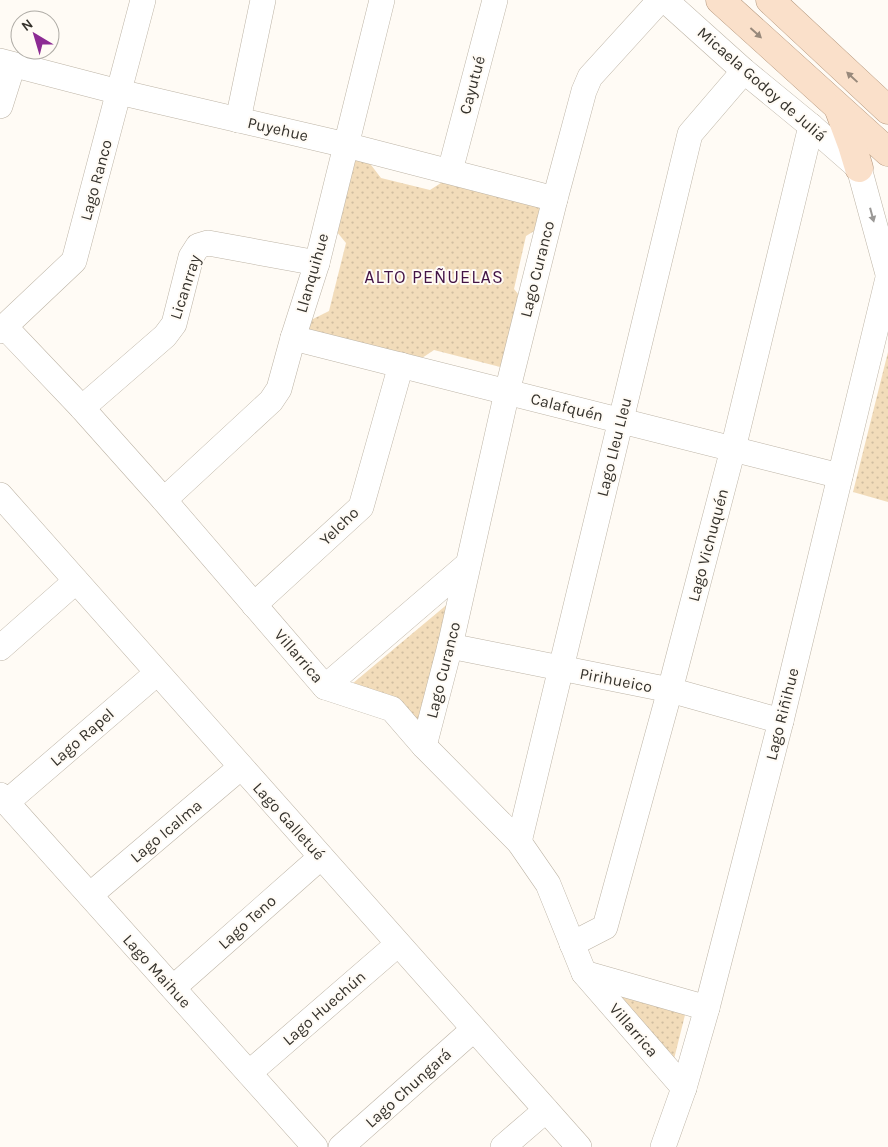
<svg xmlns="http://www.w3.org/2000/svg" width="888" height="1147" font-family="Karla,sans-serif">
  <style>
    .grass { fill: url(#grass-dots) }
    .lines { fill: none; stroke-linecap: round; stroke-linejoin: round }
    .minor-casing { stroke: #bdb4a6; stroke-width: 26 }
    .major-casing { stroke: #b2957b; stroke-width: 29 }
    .minor { stroke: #fff; stroke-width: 25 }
    .major { stroke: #fae0ca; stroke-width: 28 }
    .oneway { fill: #98897b }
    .oneway2 { fill: #9a9896 }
    .labels { text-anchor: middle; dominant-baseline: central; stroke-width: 4; stroke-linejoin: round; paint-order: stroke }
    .street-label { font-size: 16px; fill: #35322c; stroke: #fffbf5 }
    .neighbourhood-label { font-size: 18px; letter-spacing: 1px; fill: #431446; stroke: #fffbf5 }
  </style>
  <defs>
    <pattern id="grass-dots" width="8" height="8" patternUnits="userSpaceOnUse" patternTransform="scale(1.25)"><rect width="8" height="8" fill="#f2dcba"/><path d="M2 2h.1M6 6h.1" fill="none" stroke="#d0bda0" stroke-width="1.8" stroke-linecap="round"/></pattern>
  </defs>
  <rect width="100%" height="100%" fill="#fffbf5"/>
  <g class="grass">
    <path d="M354 161H368L381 178 430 190 444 181 542 208 544 225 526 236 514 289 524 301 508 369 434 350 419 360 306 329 307 322 329 311 346 243 332 226Z"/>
    <path d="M888 352V502L853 492Z"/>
    <path d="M456 597 421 727 346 689Z"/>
    <path d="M608 990 686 1011 674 1059Z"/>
  </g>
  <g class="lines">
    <defs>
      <g id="minor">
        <path d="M665 0 744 71 811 126 859 168 888 274"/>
        <path d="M0 61 119 92 346 145 555 199"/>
        <path d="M0 106 13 65"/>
        <path d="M238 120 263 0"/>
        <path d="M450 171 495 0"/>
        <path d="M5 327 82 408 164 500 325 687 392 709 424 746 519 842 548 884 584 973 684 1088"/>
        <path d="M0 331 74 261 143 0"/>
        <path d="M293 338 840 476"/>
        <path d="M82 408 165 336 174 324 191 257 198 246 208 243 317 263"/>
        <path d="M0 495 579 1147"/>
        <path d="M164 500 271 401 279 389 293 338 317 263 382 0"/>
        <path d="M254 605 361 507 401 365"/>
        <path d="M450 646 670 690 781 721"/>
        <path d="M0 648 76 581"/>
        <path d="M325 687 467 565"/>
        <path d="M424 746 450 646 507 392 555 199 584 91 590 77 660 0"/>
        <path d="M0 795 315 1147"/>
        <path d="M7 802 157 673"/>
        <path d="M519 842 690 134 744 71"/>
        <path d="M90 895 241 767"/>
        <path d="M572 944 605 927 670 690 733 449 811 126"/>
        <path d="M584 973 707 1008"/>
        <path d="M173 988 321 857"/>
        <path d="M249 1073 398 944"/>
        <path d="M341 1147 474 1029"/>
        <path d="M503 1147 546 1110"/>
        <path d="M663 1147 684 1088 707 1008 781 721 888 278"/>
      </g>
      <g id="major">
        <path d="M720 0 888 152"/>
        <path d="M770 0 888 110"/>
        <path d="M839 110 852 145 859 168"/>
      </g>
    </defs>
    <use href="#minor" class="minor-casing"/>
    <use href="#major" class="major-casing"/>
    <use href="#minor" class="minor"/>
    <use href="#major" class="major"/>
  </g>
  <defs><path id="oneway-solid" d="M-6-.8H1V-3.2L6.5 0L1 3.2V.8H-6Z" transform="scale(1.25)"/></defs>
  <g class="oneway">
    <use href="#oneway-solid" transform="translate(756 33) rotate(42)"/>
    <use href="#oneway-solid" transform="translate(852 77) rotate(-137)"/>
  </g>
  <use class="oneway2" href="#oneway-solid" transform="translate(872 215) rotate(75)"/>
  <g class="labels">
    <g class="street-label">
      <text transform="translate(762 84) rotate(41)">Micaela Godoy de Juliá</text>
      <text transform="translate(472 85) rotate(-75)">Cayutué</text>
      <text transform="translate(278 129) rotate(13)">Puyehue</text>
      <text transform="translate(96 180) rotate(-75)">Lago Ranco</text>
      <text transform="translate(537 269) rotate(-76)">Lago Curanco</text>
      <text transform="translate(312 273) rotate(-74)">Llanquihue</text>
      <text transform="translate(185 287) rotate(-72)">Licanrray</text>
      <text transform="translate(567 407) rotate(14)">Calafquén</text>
      <text transform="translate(614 447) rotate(-76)">Lago Lleu Lleu</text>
      <text transform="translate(339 526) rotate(-44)">Yelcho</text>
      <text transform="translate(708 545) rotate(-75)">Lago Vichuquén</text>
      <text transform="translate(299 656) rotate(49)">Villarrica</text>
      <text transform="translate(443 670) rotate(-76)">Lago Curanco</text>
      <text transform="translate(616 680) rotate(11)">Pirihueico</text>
      <text transform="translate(782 714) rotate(-76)">Lago Riñihue</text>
      <text transform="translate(82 737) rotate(-41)">Lago Rapel</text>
      <text transform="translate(289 821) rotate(48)">Lago Galletué</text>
      <text transform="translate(166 831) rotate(-40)">Lago Icalma</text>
      <text transform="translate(247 922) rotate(-42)">Lago Teno</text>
      <text transform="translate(157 971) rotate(48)">Lago Maihue</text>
      <text transform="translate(324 1008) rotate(-41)">Lago Huechún</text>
      <text transform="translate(634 1030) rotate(49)">Villarrica</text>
      <text transform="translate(408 1088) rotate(-42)">Lago Chungará</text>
    </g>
    <g class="neighbourhood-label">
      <text x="434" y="277">ALTO PEÑUELAS</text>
    </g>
  </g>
  <g transform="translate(35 35) rotate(322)"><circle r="24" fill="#fffbf5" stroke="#aeaba5"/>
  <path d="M0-4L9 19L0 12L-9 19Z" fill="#8c2b93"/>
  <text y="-8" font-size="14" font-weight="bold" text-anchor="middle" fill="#35322c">N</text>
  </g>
</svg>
